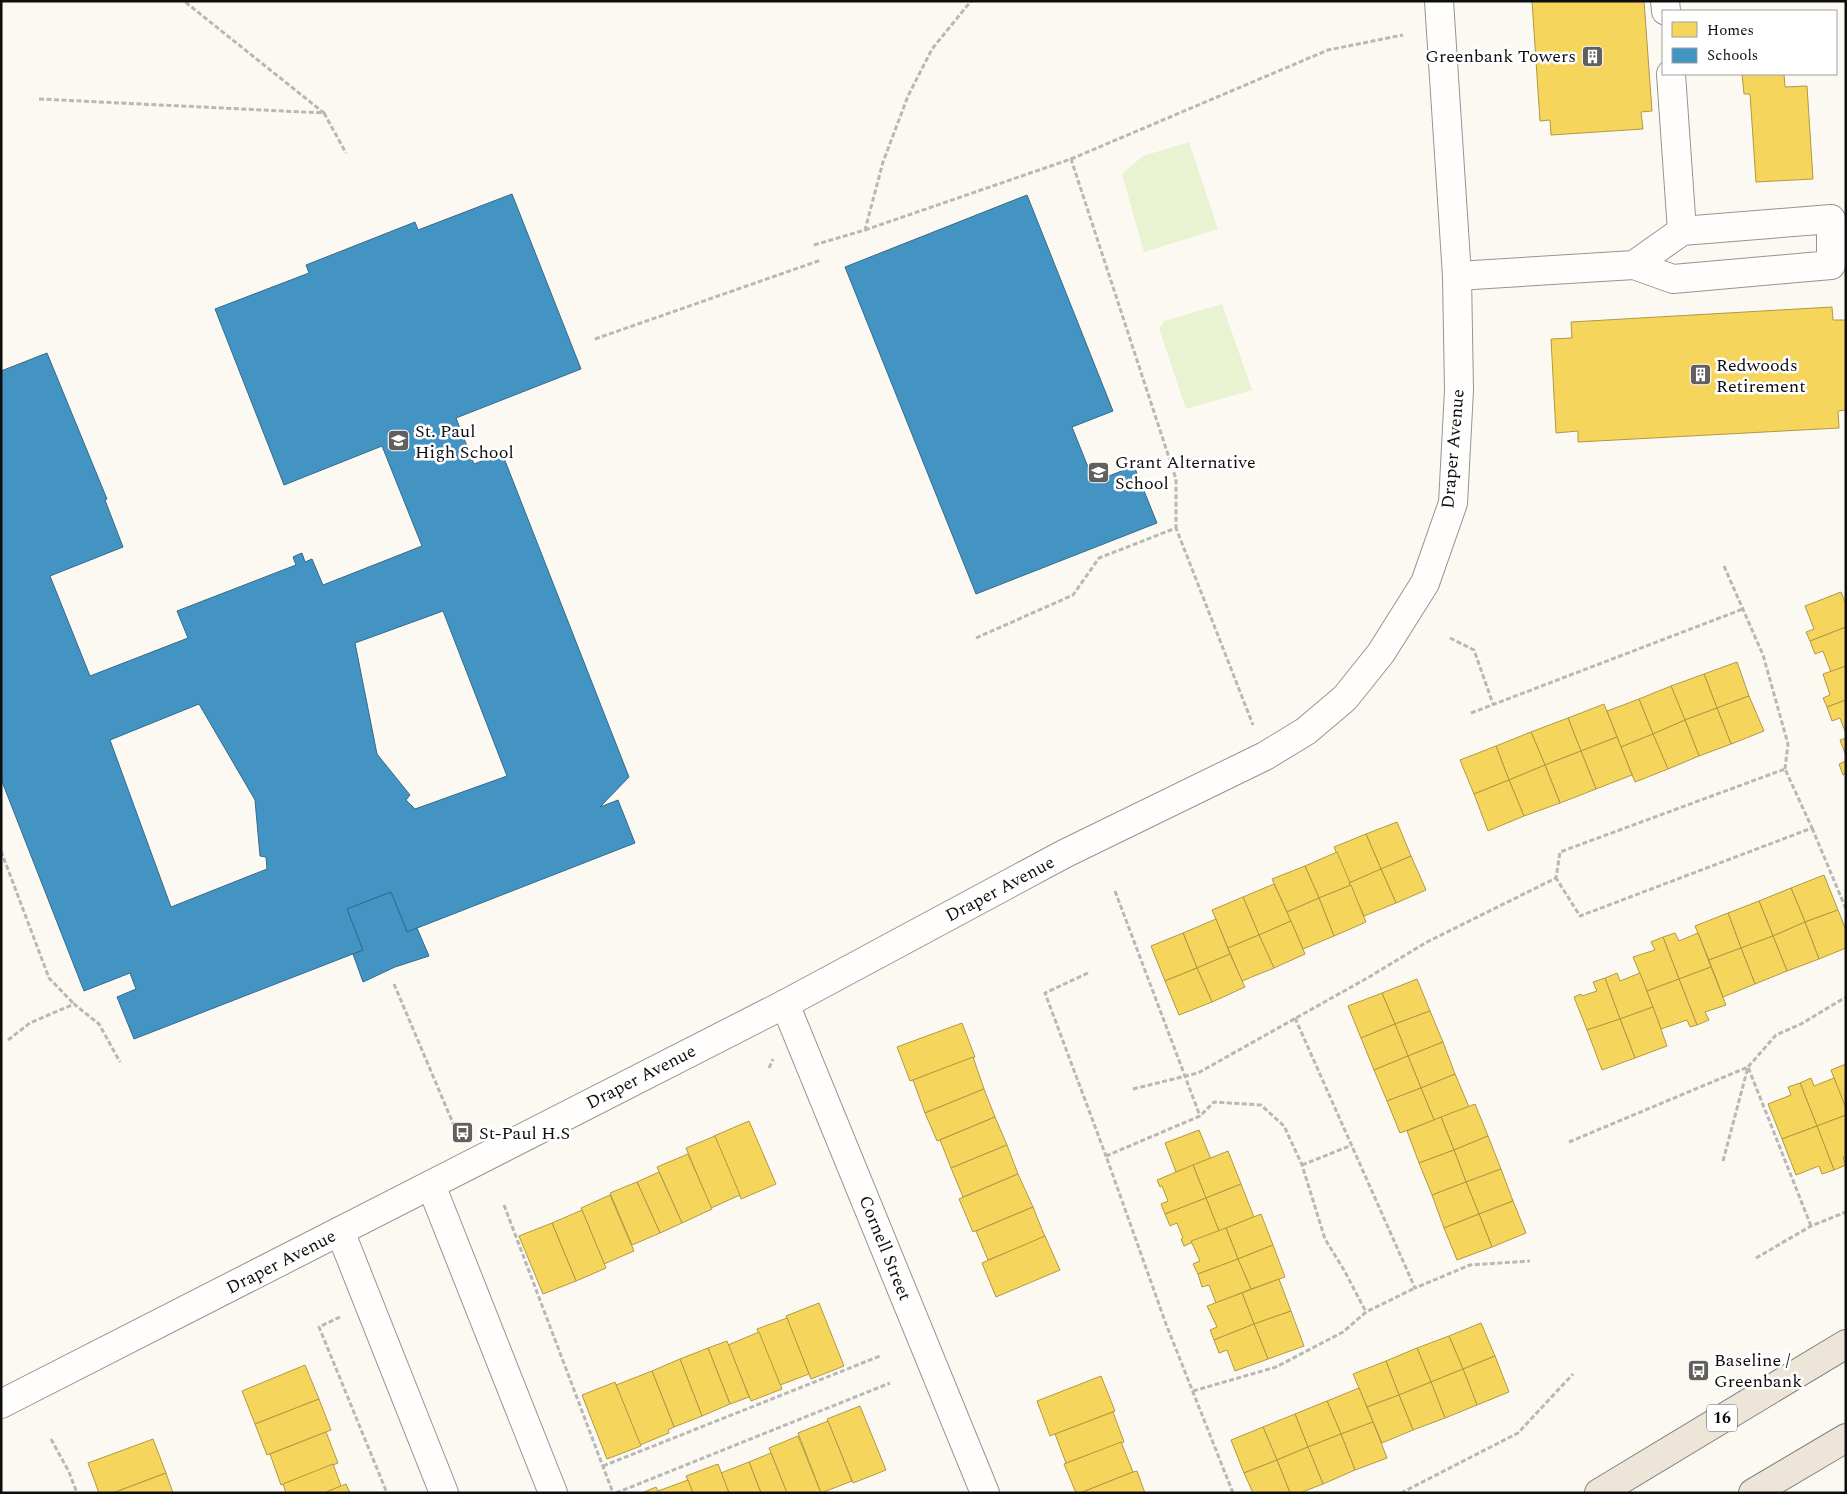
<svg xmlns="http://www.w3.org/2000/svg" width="1847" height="1494" font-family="Spectral,serif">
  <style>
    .green { fill: #e9f2d1 }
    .homes { fill: #f6d55c; stroke: #b09945 }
    .schools { fill: #4393c3; stroke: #336b8d; fill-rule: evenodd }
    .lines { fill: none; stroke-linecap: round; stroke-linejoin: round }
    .minor-casing { stroke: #959491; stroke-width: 30 }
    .major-casing { stroke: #82817e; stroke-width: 30 }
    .path { stroke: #b8b8b6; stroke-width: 3; stroke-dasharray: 5 2.5; stroke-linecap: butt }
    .minor { stroke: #fffefd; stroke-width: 28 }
    .major { stroke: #ede5d8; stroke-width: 28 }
    .labels { text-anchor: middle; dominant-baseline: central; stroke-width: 5; stroke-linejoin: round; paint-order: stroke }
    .shield { fill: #fff; stroke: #565656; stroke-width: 1 }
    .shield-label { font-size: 16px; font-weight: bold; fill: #0e0e0e }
    .poi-label { font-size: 18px; fill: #0e0e0e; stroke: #fff; text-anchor: start }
    .street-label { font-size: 18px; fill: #0e0e0e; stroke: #fff }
  </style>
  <rect width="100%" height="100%" fill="#fcf9f2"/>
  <g class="green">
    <path d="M1189 142 1218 229 1144 252 1122 174 1143 156Z"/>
    <path d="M1222 304 1252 390 1186 409 1159 328 1165 321Z"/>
  </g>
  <g class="homes">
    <path d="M1532 1H1644L1652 111 1641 112 1643 129 1551 135 1550 120 1540 121Z"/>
    <path d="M1742 74H1784L1785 87 1807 86 1813 179 1756 182 1750 94H1744Z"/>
    <path d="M1832 307 1833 320H1846V410L1838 411 1839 428 1578 442V431L1556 433 1551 339 1572 338 1571 322Z"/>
    <path d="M1841 592 1846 604V627L1810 641 1806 632 1814 629 1805 606Z"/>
    <path d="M1846 627V666L1831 672 1823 651 1815 654 1810 641Z"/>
    <path d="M1737 662 1749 696 1717 708 1704 674Z"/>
    <path d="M1846 666V700L1827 707 1823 698 1830 695 1823 674Z"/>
    <path d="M1704 674 1717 708 1685 720 1671 686Z"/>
    <path d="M1671 686 1685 720 1653 734 1639 699Z"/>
    <path d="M1749 696 1764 731 1731 744 1717 708Z"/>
    <path d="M1639 699 1653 734 1621 747 1607 711Z"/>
    <path d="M1846 700V734L1840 718 1832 721 1827 707Z"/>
    <path d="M1604 704 1617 737 1581 751 1568 718Z"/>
    <path d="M1717 708 1731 744 1699 756 1685 720Z"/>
    <path d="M1568 718 1581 751 1545 765 1531 732Z"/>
    <path d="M1685 720 1699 756 1668 769 1653 734Z"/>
    <path d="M1531 732 1545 765 1509 780 1496 746Z"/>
    <path d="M1653 734 1668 769 1635 782 1621 747Z"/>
    <path d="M1617 737 1632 775 1596 789 1581 751Z"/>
    <path d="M1846 738V756L1840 740Z"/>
    <path d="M1496 746 1509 780 1474 794 1460 760Z"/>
    <path d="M1581 751 1596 789 1560 803 1545 765Z"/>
    <path d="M1846 761V774L1843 775 1839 764Z"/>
    <path d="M1545 765 1560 803 1524 816 1509 780Z"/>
    <path d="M1509 780 1524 816 1488 831 1474 794Z"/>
    <path d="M1397 822 1411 856 1381 869 1366 834Z"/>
    <path d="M1366 834 1381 869 1349 883 1334 847Z"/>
    <path d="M1337 852 1351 885 1319 898 1305 866Z"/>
    <path d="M1411 856 1426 890 1396 903 1381 869Z"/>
    <path d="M1305 866 1319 898 1287 912 1272 879Z"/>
    <path d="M1381 869 1396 903 1364 916 1349 883Z"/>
    <path d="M1824 875 1838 910 1805 922 1791 888Z"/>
    <path d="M1274 884 1291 921 1259 935 1243 897Z"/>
    <path d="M1351 885 1366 922 1334 936 1319 898Z"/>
    <path d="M1791 888 1805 922 1773 936 1759 901Z"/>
    <path d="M1243 897 1259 935 1228 948 1212 910Z"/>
    <path d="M1319 898 1334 936 1303 949 1287 912Z"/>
    <path d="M1759 901 1773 936 1741 948 1728 913Z"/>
    <path d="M1838 910 1846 930V948L1819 959 1805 922Z"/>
    <path d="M1728 913 1741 948 1709 960 1695 926Z"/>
    <path d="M1216 919 1230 954 1197 968 1183 933Z"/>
    <path d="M1291 921 1305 954 1274 968 1259 935Z"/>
    <path d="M1805 922 1819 959 1787 971 1773 936Z"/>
    <path d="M1183 933 1197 968 1165 981 1151 946Z"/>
    <path d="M1675 933 1679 941 1698 933 1711 967 1679 979 1663 937Z"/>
    <path d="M1259 935 1274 968 1242 981 1228 948Z"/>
    <path d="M1773 936 1787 971 1755 984 1741 948Z"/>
    <path d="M1663 937 1679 979 1647 991 1633 957 1655 950 1651 942Z"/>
    <path d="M1741 948 1755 984 1723 997 1709 960Z"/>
    <path d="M1230 954 1245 987 1212 1002 1197 968Z"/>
    <path d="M1711 967 1726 1005 1705 1012 1709 1020 1697 1025 1679 979Z"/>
    <path d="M1197 968 1212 1002 1179 1015 1165 981Z"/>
    <path d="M1617 973 1620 981 1640 973 1653 1007 1620 1019 1605 978Z"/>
    <path d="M1605 978 1620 1019 1587 1030 1574 997 1581 994 1582 996 1597 991 1593 982Z"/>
    <path d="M1417 979 1430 1011 1395 1024 1382 993Z"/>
    <path d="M1679 979 1697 1025 1690 1027 1687 1020 1661 1029 1647 991Z"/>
    <path d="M1382 993 1395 1024 1361 1038 1348 1006Z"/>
    <path d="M1653 1007 1667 1046 1635 1058 1620 1019Z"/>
    <path d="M1430 1011 1443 1042 1408 1056 1395 1024Z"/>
    <path d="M1620 1019 1635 1058 1602 1070 1587 1030Z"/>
    <path d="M962 1023 975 1057 910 1081 897 1047Z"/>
    <path d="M1395 1024 1408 1056 1374 1070 1361 1038Z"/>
    <path d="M1443 1042 1455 1074 1421 1088 1408 1056Z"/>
    <path d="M1408 1056 1421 1088 1387 1101 1374 1070Z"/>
    <path d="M973 1057 984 1089 925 1113 913 1080Z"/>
    <path d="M1846 1064V1104L1844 1105 1831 1070Z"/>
    <path d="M1455 1074 1469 1107 1434 1120 1421 1088Z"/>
    <path d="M1811 1078 1814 1086 1834 1078 1846 1108V1115L1817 1126 1800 1083Z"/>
    <path d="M1800 1083 1817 1126 1782 1139 1768 1104 1791 1095 1788 1087Z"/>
    <path d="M1421 1088 1434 1120 1400 1133 1387 1101Z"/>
    <path d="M984 1089 995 1117 937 1141 925 1113Z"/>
    <path d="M1475 1104 1488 1136 1454 1150 1441 1117Z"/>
    <path d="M1846 1115V1156L1843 1157 1846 1165 1834 1170 1817 1126Z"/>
    <path d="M995 1117 1007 1145 951 1168 940 1140Z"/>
    <path d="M1441 1117 1454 1150 1419 1163 1407 1131Z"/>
    <path d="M749 1121 776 1184 741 1199 714 1136Z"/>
    <path d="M1817 1126 1834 1170 1822 1174 1819 1166 1796 1175 1782 1139Z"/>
    <path d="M1199 1130 1211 1159 1176 1172 1165 1143Z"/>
    <path d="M715 1136 740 1195 711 1208 686 1148Z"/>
    <path d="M1488 1136 1501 1169 1466 1182 1454 1150Z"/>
    <path d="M1007 1145 1018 1174 963 1197 951 1168Z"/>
    <path d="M1454 1150 1466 1182 1432 1195 1419 1163Z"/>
    <path d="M1228 1151 1241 1184 1206 1198 1193 1165Z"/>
    <path d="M688 1154 712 1209 682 1223 657 1167Z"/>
    <path d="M1193 1165 1206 1198 1165 1214 1161 1204 1168 1201 1162 1186 1160 1187 1157 1180Z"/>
    <path d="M1501 1169 1513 1201 1479 1214 1466 1182Z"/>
    <path d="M659 1172 682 1223 660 1233 637 1182Z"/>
    <path d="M1018 1174 1033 1207 973 1232 959 1199Z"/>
    <path d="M637 1182 660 1233 632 1245 610 1193Z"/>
    <path d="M1466 1182 1479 1214 1444 1228 1432 1195Z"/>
    <path d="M1241 1184 1254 1217 1219 1231 1206 1198Z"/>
    <path d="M610 1195 634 1251 604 1264 581 1208Z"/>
    <path d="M1206 1198 1219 1231 1184 1246 1181 1239 1183 1238 1177 1223 1170 1226 1165 1214Z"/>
    <path d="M1513 1201 1526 1233 1492 1247 1479 1214Z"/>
    <path d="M1033 1207 1045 1237 988 1260 976 1231Z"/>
    <path d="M582 1210 606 1268 576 1281 552 1223Z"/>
    <path d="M1261 1214 1273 1245 1238 1259 1226 1228Z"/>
    <path d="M1479 1214 1492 1247 1457 1260 1444 1228Z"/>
    <path d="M552 1223 576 1281 543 1294 519 1236Z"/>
    <path d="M1226 1228 1238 1259 1198 1274 1193 1264 1200 1261 1191 1241Z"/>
    <path d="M1045 1236 1060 1270 996 1297 982 1263Z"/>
    <path d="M1273 1245 1285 1277 1251 1289 1238 1259Z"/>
    <path d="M1238 1259 1251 1289 1216 1303 1209 1285 1202 1287 1198 1274Z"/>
    <path d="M1279 1279 1291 1311 1254 1324 1242 1293Z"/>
    <path d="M1242 1293 1254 1324 1214 1340 1210 1330 1217 1327 1207 1306Z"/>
    <path d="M819 1303 844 1366 811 1379 786 1316Z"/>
    <path d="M1291 1311 1304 1346 1268 1359 1254 1324Z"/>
    <path d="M787 1318 809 1374 780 1385 757 1329Z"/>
    <path d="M1481 1323 1495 1356 1463 1369 1449 1336Z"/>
    <path d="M1254 1324 1268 1359 1235 1371 1227 1350 1219 1353 1214 1340Z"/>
    <path d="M759 1332 782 1389 751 1401 728 1345Z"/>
    <path d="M1449 1336 1463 1369 1431 1382 1417 1348Z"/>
    <path d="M727 1341 749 1397 730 1404 708 1348Z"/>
    <path d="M708 1348 730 1404 702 1416 680 1359Z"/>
    <path d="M1417 1348 1431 1382 1399 1395 1386 1361Z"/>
    <path d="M1495 1356 1509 1392 1477 1405 1463 1369Z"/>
    <path d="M680 1359 702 1416 674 1427 652 1371Z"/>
    <path d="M1386 1361 1399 1395 1367 1407 1353 1374Z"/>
    <path d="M305 1365 319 1399 255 1424 242 1391Z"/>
    <path d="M1463 1369 1477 1405 1445 1418 1431 1382Z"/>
    <path d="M652 1371 674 1427 668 1430 669 1433 640 1445 616 1385Z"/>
    <path d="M1101 1376 1115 1411 1050 1436 1037 1401Z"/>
    <path d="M615 1382 641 1446 607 1459 582 1395Z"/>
    <path d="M1431 1382 1445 1418 1413 1430 1399 1395Z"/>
    <path d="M1359 1388 1373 1422 1341 1434 1327 1401Z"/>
    <path d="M1399 1395 1413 1430 1382 1443 1367 1407Z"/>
    <path d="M319 1399 331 1430 267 1455 255 1424Z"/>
    <path d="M1327 1401 1341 1434 1308 1447 1295 1414Z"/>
    <path d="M860 1406 886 1470 853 1483 827 1419Z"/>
    <path d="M1113 1412 1124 1442 1066 1463 1055 1434Z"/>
    <path d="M1295 1414 1308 1447 1277 1460 1263 1427Z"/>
    <path d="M828 1421 852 1481 821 1493 798 1433Z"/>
    <path d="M1373 1422 1387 1458 1355 1470 1341 1434Z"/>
    <path d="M1263 1427 1277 1460 1244 1473 1231 1440Z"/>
    <path d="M326 1432 338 1463 281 1485 270 1454Z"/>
    <path d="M1341 1434 1355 1470 1323 1484 1308 1447Z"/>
    <path d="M798 1436 821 1493H787L769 1448Z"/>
    <path d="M153 1439 166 1473 113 1493H99L88 1463Z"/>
    <path d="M1121 1442 1133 1472 1080 1493H1076L1064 1464Z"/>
    <path d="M1308 1447 1323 1484 1300 1493H1290L1277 1460Z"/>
    <path d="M771 1453 787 1493H761L749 1462Z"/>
    <path d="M1277 1460 1290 1493H1253L1244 1473Z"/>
    <path d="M749 1462 761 1493H729L721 1473Z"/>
    <path d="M333 1464 341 1486 324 1493H286L283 1484Z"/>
    <path d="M718 1464 729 1493H693L686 1476Z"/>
    <path d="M1137 1471 1145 1493H1080L1133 1472Z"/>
    <path d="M166 1473 173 1493H113Z"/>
    <path d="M688 1480 693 1493H659L658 1491Z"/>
    <path d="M346 1484 350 1493H324L341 1486Z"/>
    <path d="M656 1487 659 1493H642Z"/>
  </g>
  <g class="schools">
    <path d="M512 194 581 369 456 418 474 464 502 453 629 777 600 807 618 800 635 843 407 932 391 892 347 909 363 950 134 1039 117 997 136 989 130 973 84 991 1 779V371L47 353 107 499 105 500 123 547 50 576 90 676 188 638 177 611 296 565 293 557 297 555 302 553 305 562 312 559 323 585 422 546 382 446 284 485 215 309 309 273 306 265 415 222 418 230ZM443 611 507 776 415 809 406 800 410 795 377 754 355 643ZM199 704 255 800 260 856 266 857 267 869 171 907 110 740Z"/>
    <path d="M1027 195 1113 411 1072 427 1094 482 1134 466 1157 523 976 594 845 267Z"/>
    <path d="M391 892 407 932 417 928 429 956 395 967 363 982 353 954 363 950 347 909Z"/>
  </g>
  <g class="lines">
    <defs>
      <g id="minor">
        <path d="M1665 1 1666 11"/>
        <path d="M1671 74 1682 231"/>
        <path d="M1457 276 1634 265 1673 279 1831 265V219L1682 231 1634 265"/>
        <path d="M785 1004 985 1493"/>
        <path d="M431 1185 553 1493"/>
        <path d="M340 1231 444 1493"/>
        <path d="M1 1404 785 1004 1064 854 1265 756 1306 731 1345 698 1381 653 1425 583 1453 503 1459 390 1457 276 1439 1"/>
      </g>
      <g id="major">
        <path d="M1599 1493 1846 1344"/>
        <path d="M1753 1493 1846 1438"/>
      </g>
    </defs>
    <use href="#minor" class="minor-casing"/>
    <use href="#major" class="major-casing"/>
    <g class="path">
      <path d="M39 99 324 113 184 1"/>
      <path d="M324 113 346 153"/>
      <path d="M1071 159 1328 50 1403 35"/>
      <path d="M865 230 1071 159 1176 479V528"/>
      <path d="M814 245 865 230 883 162 908 96 932 49 971 1"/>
      <path d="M595 339 821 260"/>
      <path d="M1724 566 1763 655 1788 744 1785 769"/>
      <path d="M976 638 1073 595 1099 558 1176 528 1253 725"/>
      <path d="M1450 638 1474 650 1493 704"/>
      <path d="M1471 713 1743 609"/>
      <path d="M1812 828 1846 909"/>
      <path d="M1 851 49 978 74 1004"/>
      <path d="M1115 891 1200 1116"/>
      <path d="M1088 973 1045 993 1106 1156"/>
      <path d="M394 984 458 1135"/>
      <path d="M1295 1018 1415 1288 1470 1265 1530 1261"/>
      <path d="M8 1040 30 1023 74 1004 99 1024 120 1062"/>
      <path d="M769 1068 773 1059"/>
      <path d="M1133 1089 1198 1073 1369 977 1427 942 1556 878 1560 852 1785 769 1812 828 1580 916 1556 878"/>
      <path d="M1569 1142 1748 1067 1811 1226"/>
      <path d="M1723 1161 1748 1067 1776 1035 1801 1024 1846 997"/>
      <path d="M1302 1165 1352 1145"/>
      <path d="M504 1205 613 1493"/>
      <path d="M1756 1258 1811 1226 1846 1212"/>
      <path d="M340 1317 319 1327 387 1493"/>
      <path d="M1193 1391 1276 1367 1343 1332 1366 1312 1415 1288"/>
      <path d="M51 1439 69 1472 77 1493"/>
      <path d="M603 1466 880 1356"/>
      <path d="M616 1493 890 1383"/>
      <path d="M1233 1493 1166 1324 1106 1156 1200 1116 1214 1102 1261 1105 1284 1126 1302 1165 1325 1239 1344 1270 1366 1312"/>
      <path d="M1401 1493 1518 1433 1573 1374"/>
    </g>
    <use href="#minor" class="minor"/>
    <use href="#major" class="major"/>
  </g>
  <defs>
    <symbol id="building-square" viewBox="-11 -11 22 22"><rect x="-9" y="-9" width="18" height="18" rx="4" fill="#61605e" stroke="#fff"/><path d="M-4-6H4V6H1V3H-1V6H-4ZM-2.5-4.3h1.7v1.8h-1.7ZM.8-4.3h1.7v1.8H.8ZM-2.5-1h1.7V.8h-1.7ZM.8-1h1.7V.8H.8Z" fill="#fff"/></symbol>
    <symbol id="school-square" viewBox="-11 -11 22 22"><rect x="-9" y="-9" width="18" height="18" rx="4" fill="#61605e" stroke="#fff"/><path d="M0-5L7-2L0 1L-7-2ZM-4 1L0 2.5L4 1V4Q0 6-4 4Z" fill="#fff"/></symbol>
    <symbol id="bus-square" viewBox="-11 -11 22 22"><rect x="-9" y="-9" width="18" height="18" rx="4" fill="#61605e" stroke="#fff"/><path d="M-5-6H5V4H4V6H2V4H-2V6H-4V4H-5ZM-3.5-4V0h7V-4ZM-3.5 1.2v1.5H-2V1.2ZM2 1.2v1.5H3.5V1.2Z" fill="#fff"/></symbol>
  </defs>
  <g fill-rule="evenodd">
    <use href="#building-square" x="1580" y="44" width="25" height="25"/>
    <use href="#building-square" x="1688" y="362" width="25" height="25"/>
    <use href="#school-square" x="386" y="428" width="25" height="25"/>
    <use href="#school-square" x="1086" y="460" width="25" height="25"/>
    <use href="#bus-square" x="450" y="1120" width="25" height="25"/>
    <use href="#bus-square" x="1686" y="1358" width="25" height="25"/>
  </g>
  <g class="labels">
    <rect class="shield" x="1707" y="1404.5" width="30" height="27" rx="4"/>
    <g class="shield-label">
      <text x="1722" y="1418">16</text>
    </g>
    <g class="poi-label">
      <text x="1576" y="56" text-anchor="end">Greenbank Towers</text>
      <text x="1716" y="365">Redwoods<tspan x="1716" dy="21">Retirement</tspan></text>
      <text x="415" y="431">St. Paul<tspan x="415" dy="21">High School</tspan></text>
      <text x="1115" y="462">Grant Alternative<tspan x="1115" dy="21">School</tspan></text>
      <text x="479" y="1133">St-Paul H.S</text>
      <text x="1714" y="1360">Baseline /<tspan x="1714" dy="21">Greenbank</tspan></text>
    </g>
    <g class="street-label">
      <text transform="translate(1453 449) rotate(-85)">Draper Avenue</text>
      <text transform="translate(1000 889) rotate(-28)">Draper Avenue</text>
      <text transform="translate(641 1077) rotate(-27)">Draper Avenue</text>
      <text transform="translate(885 1248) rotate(68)">Cornell Street</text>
      <text transform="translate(281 1262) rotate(-27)">Draper Avenue</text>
    </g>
  </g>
  <rect width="1847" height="1494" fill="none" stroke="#0e0e0e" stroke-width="5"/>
  <rect x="1662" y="10" width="175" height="65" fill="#ffffff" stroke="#9f9f9f"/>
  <rect x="1672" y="22" width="25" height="15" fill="#f6d55c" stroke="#9f9f9f"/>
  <text x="1707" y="35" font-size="15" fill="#0e0e0e">Homes</text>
  <rect x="1672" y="48" width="25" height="15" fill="#4393c3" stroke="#9f9f9f"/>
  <text x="1707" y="60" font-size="15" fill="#0e0e0e">Schools</text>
</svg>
